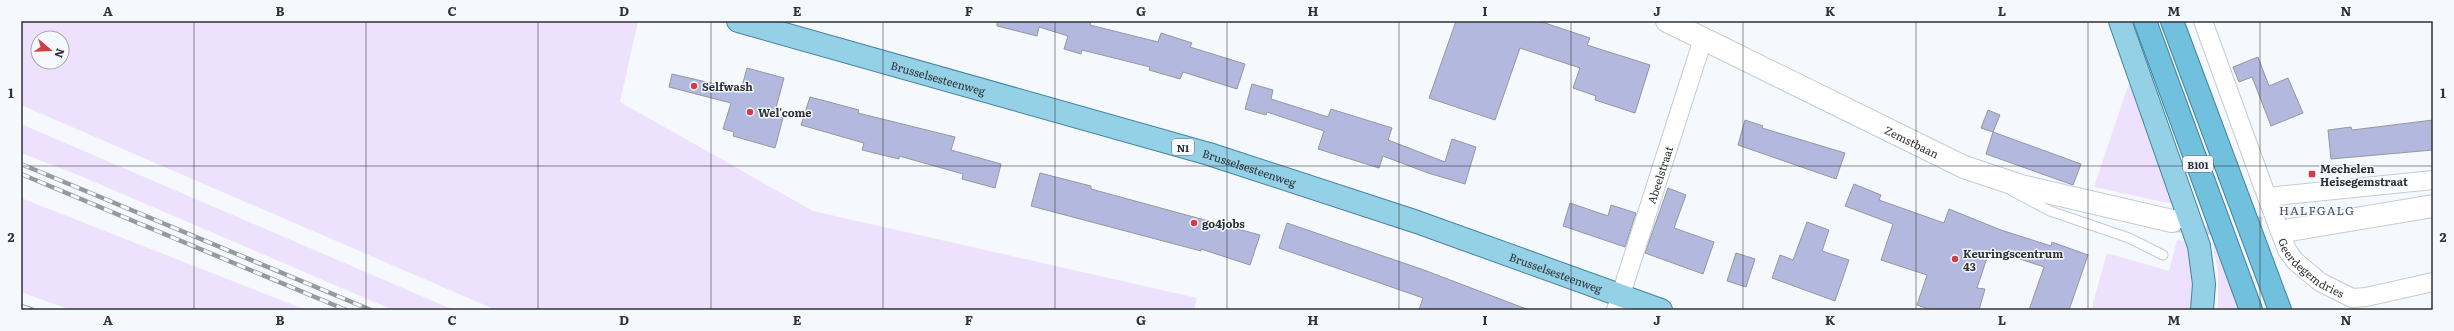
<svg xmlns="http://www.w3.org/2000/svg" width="2454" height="331" font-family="Literata,serif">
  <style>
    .green { fill: #ede1fd; fill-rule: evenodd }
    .building { fill: #b2b8de; stroke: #9697a0 }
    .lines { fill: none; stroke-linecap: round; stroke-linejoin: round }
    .tertiary-tunnel { stroke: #cdd1d6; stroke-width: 22; stroke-dasharray: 22 11; stroke-linecap: butt }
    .service-casing { stroke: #c4cbd3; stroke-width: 11 }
    .minor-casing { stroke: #c4cbd3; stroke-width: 20 }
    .tertiary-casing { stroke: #c4cbd3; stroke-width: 24 }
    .primary-casing { stroke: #42849e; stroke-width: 24 }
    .trunk-casing { stroke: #42849e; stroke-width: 24 }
    .service { stroke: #fff; stroke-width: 9 }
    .minor { stroke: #fff; stroke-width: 18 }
    .tertiary { stroke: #fff; stroke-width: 22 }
    .primary { stroke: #94d0e6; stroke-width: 22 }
    .trunk { stroke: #70c0de; stroke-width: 22 }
    .rail-casing { stroke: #969a9e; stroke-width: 4.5 }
    .rail { stroke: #f5f9fe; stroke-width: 3; stroke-dasharray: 9; stroke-linecap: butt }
    .grid { fill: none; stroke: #2f3235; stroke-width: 1; stroke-opacity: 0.55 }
    .poi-dot { fill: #cf3f43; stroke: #f5f9fe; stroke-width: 1.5 }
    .labels { text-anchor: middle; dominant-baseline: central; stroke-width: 3; stroke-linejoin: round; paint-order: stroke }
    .shield { fill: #f5f9fe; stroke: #6a6e71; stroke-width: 1 }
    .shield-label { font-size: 10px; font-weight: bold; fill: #2f3235 }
    .street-label { font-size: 11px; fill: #2f3235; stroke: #f5f9fe }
    .poi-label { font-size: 11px; font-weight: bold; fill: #2f3235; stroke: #f5f9fe; text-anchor: start }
    .neighbourhood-label { font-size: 12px; letter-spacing: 1px; fill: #4b5157; stroke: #f5f9fe }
    .neatline { fill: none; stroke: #2f3235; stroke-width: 1.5 }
    .grid-label { font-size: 13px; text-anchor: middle; font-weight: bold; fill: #2f3235 }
  </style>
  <rect width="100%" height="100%" fill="#f5f9fe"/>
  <g class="green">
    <path d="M21 21H638L620 102 813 211 1197 298 1194 310H496L21 105ZM38 38H62V62H38Z"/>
    <path d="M2129 83 2173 204 2094 187Z"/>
    <path d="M21 124 454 310H393L78 175 21 153Z"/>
    <path d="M21 198 306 310H71L21 292Z"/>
    <path d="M2177 240 2188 241 2195 297 2192 310H2091L2107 253 2169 271Z"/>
    <path d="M2212 241 2240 310H2218V271Z"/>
  </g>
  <g class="building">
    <path d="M997 21H1091L1090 25 1158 42 1161 33 1192 43 1190 47 1245 64 1237 89 1183 72 1180 79 1149 70 1150 67 1082 50 1081 54 1064 49 1068 36 1039 27 1037 36 997 26Z"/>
    <path d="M1456 21H1539L1590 38 1587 45 1650 65 1635 113 1595 100 1596 96 1573 88 1580 68 1520 48 1495 120 1429 98Z"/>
    <path d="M2258 57 2269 86 2288 78 2303 113 2271 126 2252 77 2239 82 2233 67Z"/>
    <path d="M747 68 784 78 774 115 783 118 775 148 733 136 734 132 723 129 731 103 669 87 672 74 741 90Z"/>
    <path d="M1252 84 1273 90 1271 99 1328 117 1331 109 1392 128 1388 140 1445 162 1452 139 1476 147 1465 184 1428 173 1383 156 1379 168 1318 149 1324 131 1267 112 1266 115 1245 109Z"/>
    <path d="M810 97 859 110 858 113 955 137 951 150 1001 164 995 188 962 179 963 174 899 156V159L862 150 864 143 801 125Z"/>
    <path d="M1988 110 2000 115 1993 132 1981 128Z"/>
    <path d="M1745 120 1763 126 1762 128 1845 153 1836 179 1738 145Z"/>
    <path d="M2433 120V150L2331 159 2328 130 2351 127 2352 130Z"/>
    <path d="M1993 132 2081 164 2073 185 1986 154Z"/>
    <path d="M1040 173 1091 186V189L1260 235 1250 265 1201 249V251L1031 206Z"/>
    <path d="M1854 184 1881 195 1879 200 1944 223 1949 209 2001 230 2051 246 2052 242 2088 255 2069 310H2029L2044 267 1990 249 1977 288 1985 289 1979 310H1932L1917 305 1927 275 1881 260 1893 224 1845 206Z"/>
    <path d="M1668 188 1686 195 1674 228 1714 242 1703 274 1645 253Z"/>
    <path d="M1570 203 1608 216 1611 205 1636 213 1625 247 1563 226Z"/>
    <path d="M1807 222 1829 230 1822 251 1849 260 1835 301 1772 278 1780 255 1793 260Z"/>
    <path d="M1287 223 1424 270 1529 310H1419L1423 298 1279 248Z"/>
    <path d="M1736 253 1755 259 1746 287 1727 281Z"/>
  </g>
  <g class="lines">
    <path class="tertiary-tunnel" d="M2174 221 2290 230"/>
    <defs>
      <path id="service" d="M2012 191 2050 211 2129 238 2163 255"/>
      <g id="minor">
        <path id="s1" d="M2203 21 2267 197 2287 250 2295 261 2320 282 2352 298 2366 297 2433 282"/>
        <path d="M2267 197 2433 180"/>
        <path id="s2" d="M1616 310 1703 39"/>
      </g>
      <g id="tertiary">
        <path id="s3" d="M1667 21 1964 167 2021 186 2172 221"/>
        <path d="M2290 230 2433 206"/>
      </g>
      <g id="primary">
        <path id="s4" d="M738 21 1209 154 1417 222 1661 310"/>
        <path d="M2120 21 2199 246 2204 284 2202 310"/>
      </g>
      <g id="trunk">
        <path d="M2145 21 2251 310"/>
        <path d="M2172 21 2280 310"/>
      </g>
    </defs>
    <use href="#service" class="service-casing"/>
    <use href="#minor" class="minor-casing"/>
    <use href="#tertiary" class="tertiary-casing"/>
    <use href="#primary" class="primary-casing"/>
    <use href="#trunk" class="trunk-casing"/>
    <use href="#service" class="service"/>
    <use href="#minor" class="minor"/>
    <use href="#tertiary" class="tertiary"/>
    <use href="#primary" class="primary"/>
    <use href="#trunk" class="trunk"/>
    <defs>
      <g id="rail">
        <path d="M21 164 371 310"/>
        <path d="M21 174 346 310"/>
        <path d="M21 306 33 310"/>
      </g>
    </defs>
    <use href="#rail" class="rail-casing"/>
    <use href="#rail" class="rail"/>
  </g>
  <path class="grid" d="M194 21V310M366 21V310M538 21V310M711 21V310M883 21V310M1055 21V310M1227 21V310M1399 21V310M1571 21V310M1743 21V310M1916 21V310M2088 21V310M2260 21V310M21 166H2433"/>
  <g class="poi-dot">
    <circle cx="694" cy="86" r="4"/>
    <circle cx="750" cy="112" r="4"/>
    <rect x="2308" y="170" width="8" height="8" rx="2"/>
    <circle cx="1194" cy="223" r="4"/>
    <circle cx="1955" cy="259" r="4"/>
  </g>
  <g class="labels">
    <g class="shield">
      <rect x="1172" y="139" width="22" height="16" rx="3"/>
      <rect x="2183" y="156" width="30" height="16" rx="3"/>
    </g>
    <g class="shield-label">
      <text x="1183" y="147">N1</text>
      <text x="2198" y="164">B101</text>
    </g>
    <g class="street-label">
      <text stroke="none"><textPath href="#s4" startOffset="208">Brusselsesteenweg</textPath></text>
      <text stroke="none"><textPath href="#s3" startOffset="273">Zemstbaan</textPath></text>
      <text stroke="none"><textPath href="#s4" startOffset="532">Brusselsesteenweg</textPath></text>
      <text stroke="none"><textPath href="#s2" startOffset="142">Abeelstraat</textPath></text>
      <text stroke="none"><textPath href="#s1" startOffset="274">Geerdegemdries</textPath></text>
      <text stroke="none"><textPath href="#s4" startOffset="856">Brusselsesteenweg</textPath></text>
    </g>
    <g class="poi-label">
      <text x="702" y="86">Selfwash</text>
      <text x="758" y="112">Wel'come</text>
      <text x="2320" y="168">Mechelen<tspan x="2320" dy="13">Heisegemstraat</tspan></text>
      <text x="1202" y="223">go4jobs</text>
      <text x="1963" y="253">Keuringscentrum<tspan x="1963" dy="13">43</tspan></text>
    </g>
    <g class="neighbourhood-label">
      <text x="2317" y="210">HALFGALG</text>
    </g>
  </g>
  <rect width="2454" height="331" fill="none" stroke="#f5f9fe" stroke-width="44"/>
  <g transform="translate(50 50) rotate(109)"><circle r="19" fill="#f5f9fe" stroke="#a6a9ae"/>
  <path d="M0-3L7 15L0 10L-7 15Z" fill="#cf3f43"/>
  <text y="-6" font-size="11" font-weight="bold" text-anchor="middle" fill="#2f3235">N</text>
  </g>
  <rect x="22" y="22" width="2410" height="287" class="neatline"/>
  <g class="grid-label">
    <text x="108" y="16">A</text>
    <text x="280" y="16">B</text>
    <text x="452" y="16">C</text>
    <text x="624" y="16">D</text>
    <text x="797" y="16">E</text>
    <text x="969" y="16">F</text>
    <text x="1141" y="16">G</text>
    <text x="1313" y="16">H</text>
    <text x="1485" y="16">I</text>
    <text x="1657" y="16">J</text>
    <text x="1830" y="16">K</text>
    <text x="2002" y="16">L</text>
    <text x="2174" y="16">M</text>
    <text x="2346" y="16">N</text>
    <text x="11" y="98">1</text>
    <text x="2443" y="98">1</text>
    <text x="11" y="242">2</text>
    <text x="2443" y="242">2</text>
    <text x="108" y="325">A</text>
    <text x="280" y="325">B</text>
    <text x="452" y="325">C</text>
    <text x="624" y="325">D</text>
    <text x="797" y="325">E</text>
    <text x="969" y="325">F</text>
    <text x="1141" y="325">G</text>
    <text x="1313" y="325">H</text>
    <text x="1485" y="325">I</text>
    <text x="1657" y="325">J</text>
    <text x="1830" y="325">K</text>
    <text x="2002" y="325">L</text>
    <text x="2174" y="325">M</text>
    <text x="2346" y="325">N</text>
  </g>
</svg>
